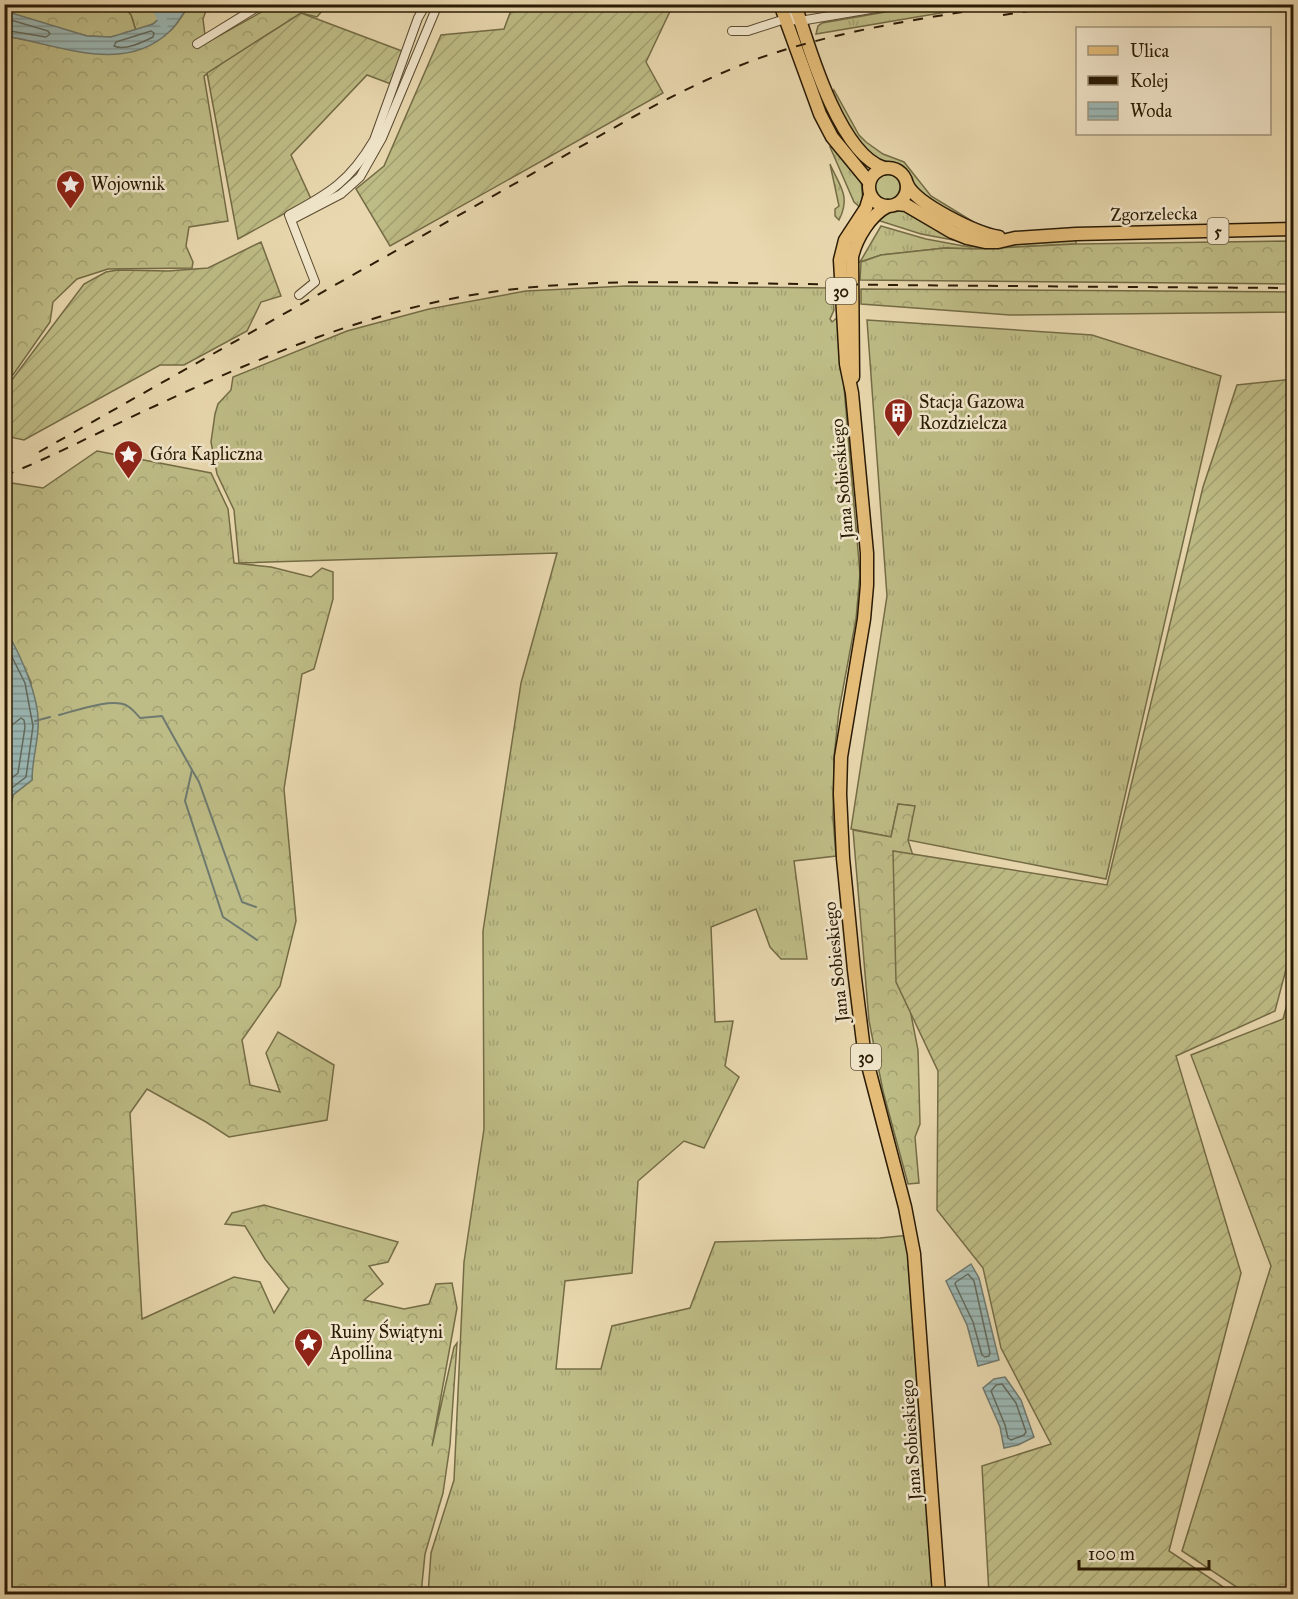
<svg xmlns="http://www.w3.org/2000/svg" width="1298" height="1599" font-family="'IM FELL Great Primer',serif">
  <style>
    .grass { fill: url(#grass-tufts); stroke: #746c46; stroke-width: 1.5 }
    .forest { fill: url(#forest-crowns); stroke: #746c46; stroke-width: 1.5 }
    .garden { fill: url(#garden-furrows); stroke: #746c46; stroke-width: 1.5 }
    .water { fill: url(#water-rules); stroke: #6e796f; stroke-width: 1.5 }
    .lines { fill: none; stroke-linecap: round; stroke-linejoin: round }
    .shore { stroke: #626a5d; stroke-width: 1.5 }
    .stream { stroke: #6e796f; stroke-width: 2 }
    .canal { stroke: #9bb8b5; stroke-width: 9 }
    .street-casing { stroke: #5a4a30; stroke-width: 10 }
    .primary-casing { stroke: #2a1b05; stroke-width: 15 }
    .street { stroke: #f1e6cb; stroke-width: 8 }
    .primary { stroke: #e4bc78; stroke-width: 12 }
    .rail { stroke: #2a1b05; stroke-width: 2; stroke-dasharray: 10 10; stroke-linecap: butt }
    .labels { text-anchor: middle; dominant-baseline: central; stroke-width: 5; stroke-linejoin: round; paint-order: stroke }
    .shield { fill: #f1e6cb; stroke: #665840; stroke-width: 1.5 }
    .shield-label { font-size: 16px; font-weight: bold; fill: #2a1b05 }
    .poi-label { font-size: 18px; fill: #2a1b05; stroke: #f1e6cb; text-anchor: start }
    .street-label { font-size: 18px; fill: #2a1b05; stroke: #f1e6cb }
  </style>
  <defs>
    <pattern id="grass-tufts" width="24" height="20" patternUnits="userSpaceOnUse" patternTransform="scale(1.5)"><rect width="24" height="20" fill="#bebc86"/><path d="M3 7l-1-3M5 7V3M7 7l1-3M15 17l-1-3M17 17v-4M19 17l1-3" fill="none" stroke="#a3a172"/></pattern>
    <pattern id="forest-crowns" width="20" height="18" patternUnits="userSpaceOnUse" patternTransform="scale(1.5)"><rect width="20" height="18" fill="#bebc86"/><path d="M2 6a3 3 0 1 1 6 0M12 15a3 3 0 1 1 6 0" fill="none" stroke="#a3a172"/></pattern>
    <pattern id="garden-furrows" width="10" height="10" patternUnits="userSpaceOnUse" patternTransform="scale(1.5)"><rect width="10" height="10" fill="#bebc86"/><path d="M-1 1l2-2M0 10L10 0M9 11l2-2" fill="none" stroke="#a3a172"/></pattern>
    <pattern id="water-rules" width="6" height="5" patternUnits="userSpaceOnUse" patternTransform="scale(1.5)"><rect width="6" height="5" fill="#9bb8b5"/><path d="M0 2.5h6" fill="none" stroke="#7f9591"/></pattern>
  </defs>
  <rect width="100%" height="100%" fill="#e9d8af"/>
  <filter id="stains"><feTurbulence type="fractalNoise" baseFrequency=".00333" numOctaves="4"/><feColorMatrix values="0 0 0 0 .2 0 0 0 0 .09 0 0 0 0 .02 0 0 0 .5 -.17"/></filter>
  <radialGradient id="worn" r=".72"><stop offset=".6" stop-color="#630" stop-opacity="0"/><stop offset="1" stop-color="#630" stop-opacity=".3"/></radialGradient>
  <g class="grass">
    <path d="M122 5H155L161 17 153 24 136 31 131 15Z"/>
    <path d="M926 5H988L816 34 818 26 822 23Z"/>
    <path d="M834 90 859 135 866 142 883 154 904 162 931 196 985 229C970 222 921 200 913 187 909 179 911 173 903 166 895 159 885 164 877 159 855 145 844 117 833 94Z"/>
    <path d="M830 147H834L861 177C861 188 864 198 862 209L854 202Z"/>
    <path d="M830 164C840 187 851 196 839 220L835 216V209L839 206Z"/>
    <circle cx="887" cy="187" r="13"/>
    <path d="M903 209 964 242 921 234 877 220 886 213Z"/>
    <path d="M881 226 926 239 969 247 1076 240V244L976 249 945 248 881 255 860 262Z"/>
    <path d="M626 286 832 288 834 310 830 319 832 322 838 317 860 574 856 619 839 710 834 757 833 818 836 856 794 861 807 959H781L770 947 756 909 711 927 715 1022 733 1021 725 1066 739 1077 704 1148 684 1141 638 1181 632 1273 565 1281 556 1369H601L612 1326 690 1308 715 1242 880 1238 910 1235 939 1594H428L431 1553 454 1480 464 1262 484 1129 483 931 521 683 557 553 239 563 234 510 217 474 211 442 215 414 218 404 231 390 233 377 347 331 429 309 526 291Z"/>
    <path d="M867 320 1092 335 1221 376 1106 879 908 840 914 806 898 804 891 837 851 829 887 596Z"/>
  </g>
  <g class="forest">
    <path d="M4 5H122L131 15 136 31 111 37 87 36 15 16 5 11Z"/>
    <path d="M189 5H208L203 19 206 43 274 5H327L317 17 301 13 204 76 228 221 189 227 186 246 193 262 192 268 108 269 77 279 53 302 50 322 13 375 4 373V36C61 44 119 74 170 31 178 24 184 13 189 5Z"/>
    <path d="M1293 241V284L860 280 861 262 881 255 945 248 976 249 1076 244Z"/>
    <path d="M861 289 1293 292V312L1010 315 861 304Z"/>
    <path d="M97 451 211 473 228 509 234 563 271 567 311 577 322 568 333 572V599L314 669 302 674 284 789 296 921 280 986 242 1040 250 1085 280 1092 266 1053 278 1032 334 1065 327 1120 229 1137 206 1122 147 1089 130 1113 142 1319 234 1277 260 1282 274 1313 289 1289 265 1259 245 1226 225 1224 232 1213 264 1205 398 1242 388 1262 369 1266 383 1284 364 1300 404 1309 429 1304 436 1284 452 1283 457 1308 432 1446 454 1347 457 1343 450 1445 443 1493 425 1554 421 1594H5L4 805 12 801 13 795 32 780 31 682 5 628V482L43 488Z"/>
    <path d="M898 804 915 806 908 840 915 862 906 989 918 1050 920 1124 915 1137 919 1183 908 1184 883 1091 869 1021 853 830 891 837Z"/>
    <path d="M1293 982V1594H1247L1182 1551 1271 1266 1191 1055 1283 1019Z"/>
  </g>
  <g class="garden">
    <path d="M513 5H673L646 62 663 93 390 246 356 189 384 166 441 35 504 29Z"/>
    <path d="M301 13 402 51 391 84 367 75 291 155 311 199 238 239 207 73Z"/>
    <path d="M261 242 281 296 261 302 247 331 184 365H160L24 440 5 436V389L84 284 106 272 118 270 168 271 208 268Z"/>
    <path d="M1293 379V943L1275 1011 1176 1056 1241 1273 1169 1551 1234 1594H989L982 1466 1051 1444 1001 1348 983 1268 937 1210 938 1071 896 982 893 851 1107 885 1203 487 1237 385Z"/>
  </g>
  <g class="water">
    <path d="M167 4 189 5C183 13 178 24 170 31 124 76 58 44 5 36V11L87 36 111 37 153 24 161 17Z"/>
    <path d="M5 628C20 654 41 699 38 729 37 746 32 762 32 780L13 795 12 801 5 805 4 736 8 702 4 690Z"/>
    <path d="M971 1264 979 1278 999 1360 978 1366 967 1325 946 1281Z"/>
    <path d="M1005 1377 1021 1400 1034 1437 1018 1445 1004 1448 1000 1427 983 1388 994 1379Z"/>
  </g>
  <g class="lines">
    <g class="shore">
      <path d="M4 18 48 31 50 34 46 37 4 30"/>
      <path d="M151 31 154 33 153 37C143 42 125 51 114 46L116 42Z"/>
      <path d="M4 641 25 683 33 726 26 777 9 790 4 798"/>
      <path d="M4 726 12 725 21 718 24 720 25 727 18 773 4 784"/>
      <path d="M968 1274 974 1281 990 1353 989 1356 985 1357 982 1355 973 1322 955 1284 956 1282Z"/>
      <path d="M1002 1384 1016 1403 1026 1432 1024 1435 1011 1440 1008 1438 1005 1425 991 1391 996 1385Z"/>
    </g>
    <g class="stream">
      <path d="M59 715C75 711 110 698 126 705 131 708 136 713 140 718L162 716 192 770 185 801 223 917 257 940"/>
      <path d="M35 721 50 717"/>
      <path d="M192 770 199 782 242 902 256 907"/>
    </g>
    <path class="canal" d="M155 4 164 24"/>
    <defs>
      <g id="street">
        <path d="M786 13 793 20 800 21 900 4"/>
        <path d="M732 31H748L785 19"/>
        <path d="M197 44 262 4"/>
        <path d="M291 220 341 194 360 177 382 138 438 4"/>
        <path d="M299 295 315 282 289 215C330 193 350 181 374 140L418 18 426 4"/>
      </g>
      <g id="primary">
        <path d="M780 4 820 114 832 137 869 182"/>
        <path d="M795 4C808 45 839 154 884 168"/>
        <circle cx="888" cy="187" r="19"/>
        <path d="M907 184C916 204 976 233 999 237"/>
        <path d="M870 195 866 208 845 240 840 260 846 364 852 393 867 553V585L864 619 841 757 840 794 843 858 854 970 864 1050 905 1207 914 1254 939 1594"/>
        <path d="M897 204 906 205 952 232 967 238 985 242H998L1015 238 1076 234 1294 229"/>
        <path d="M853 377 852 257C856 239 870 215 888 206"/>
      </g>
    </defs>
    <use href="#street" class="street-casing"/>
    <use href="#primary" class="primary-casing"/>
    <use href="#street" class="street"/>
    <use href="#primary" class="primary"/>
    <g class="rail">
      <path d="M1003 15 1077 4"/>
      <path d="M39 452 633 117C682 91 731 66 784 50 859 27 937 16 1014 4"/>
      <path d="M4 476C56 455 105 429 155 406 245 364 339 324 436 302 557 275 684 283 807 284 969 286 1131 287 1294 288"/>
    </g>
  </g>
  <defs>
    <symbol id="sight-pin" viewBox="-11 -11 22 30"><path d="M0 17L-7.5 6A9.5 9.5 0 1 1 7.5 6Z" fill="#8f2418" stroke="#f1e6cb"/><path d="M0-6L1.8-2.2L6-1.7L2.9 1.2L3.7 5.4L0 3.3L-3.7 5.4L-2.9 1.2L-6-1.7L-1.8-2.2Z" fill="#fff"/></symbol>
    <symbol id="building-pin" viewBox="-11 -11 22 30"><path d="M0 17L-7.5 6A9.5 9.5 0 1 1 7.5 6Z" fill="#8f2418" stroke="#f1e6cb"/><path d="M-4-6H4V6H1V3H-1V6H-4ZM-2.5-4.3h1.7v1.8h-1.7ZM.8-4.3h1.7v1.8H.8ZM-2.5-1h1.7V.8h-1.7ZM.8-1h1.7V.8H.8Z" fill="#fff"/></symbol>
  </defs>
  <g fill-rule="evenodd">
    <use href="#sight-pin" x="54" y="168" width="33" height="45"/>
    <use href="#building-pin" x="882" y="396" width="33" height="45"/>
    <use href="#sight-pin" x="112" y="438" width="33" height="45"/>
    <use href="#sight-pin" x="292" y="1326" width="33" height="45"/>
  </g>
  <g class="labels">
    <g class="shield">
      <rect x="1207.5" y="218" width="21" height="26" rx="4.5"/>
      <rect x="826" y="278" width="30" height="26" rx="4.5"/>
      <rect x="851" y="1044" width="30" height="26" rx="4.5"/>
    </g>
    <g class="shield-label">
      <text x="1218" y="231">5</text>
      <text x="841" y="291">30</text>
      <text x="866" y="1057">30</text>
    </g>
    <g class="poi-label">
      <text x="91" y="184">Wojownik</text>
      <text x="919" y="402">Stacja Gazowa<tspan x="919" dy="21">Rozdzielcza</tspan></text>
      <text x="150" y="454">Góra Kapliczna</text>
      <text x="330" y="1332">Ruiny Świątyni<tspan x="330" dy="21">Apollina</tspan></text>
    </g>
    <g class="street-label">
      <text transform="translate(1154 214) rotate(-1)">Zgorzelecka</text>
      <text transform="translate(842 479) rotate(-95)">Jana Sobieskiego</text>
      <text transform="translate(836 962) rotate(-96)">Jana Sobieskiego</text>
      <text transform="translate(911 1440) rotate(-94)">Jana Sobieskiego</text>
    </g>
  </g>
  <rect width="1298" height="1599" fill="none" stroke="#e9d8af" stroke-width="24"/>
  <rect x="6" y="6" width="1286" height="1587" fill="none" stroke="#2a1b05" stroke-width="3"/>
  <rect x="12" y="12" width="1274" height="1575" fill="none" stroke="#2a1b05" stroke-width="1.5"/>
  <rect x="1076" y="27" width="195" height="108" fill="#f1e6cb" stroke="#a1957c" stroke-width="1.5"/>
  <rect x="1088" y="46" width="30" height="9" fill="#e4bc78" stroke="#a1957c" stroke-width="1.5"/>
  <text x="1130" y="57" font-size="18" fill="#2a1b05">Ulica</text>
  <rect x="1088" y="76" width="30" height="9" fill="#2a1b05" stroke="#a1957c" stroke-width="1.5"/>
  <text x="1130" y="87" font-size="18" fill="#2a1b05">Kolej</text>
  <rect x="1088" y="102" width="30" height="18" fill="url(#water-rules)" stroke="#a1957c" stroke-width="1.5"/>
  <text x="1130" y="117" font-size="18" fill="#2a1b05">Woda</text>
  <path d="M1079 1560v9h130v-9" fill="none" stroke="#2a1b05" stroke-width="3"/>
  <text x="1088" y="1560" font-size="18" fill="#2a1b05" stroke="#f1e6cb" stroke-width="4.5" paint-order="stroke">100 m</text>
  <rect width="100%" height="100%" filter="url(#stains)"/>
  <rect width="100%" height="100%" fill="url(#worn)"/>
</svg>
